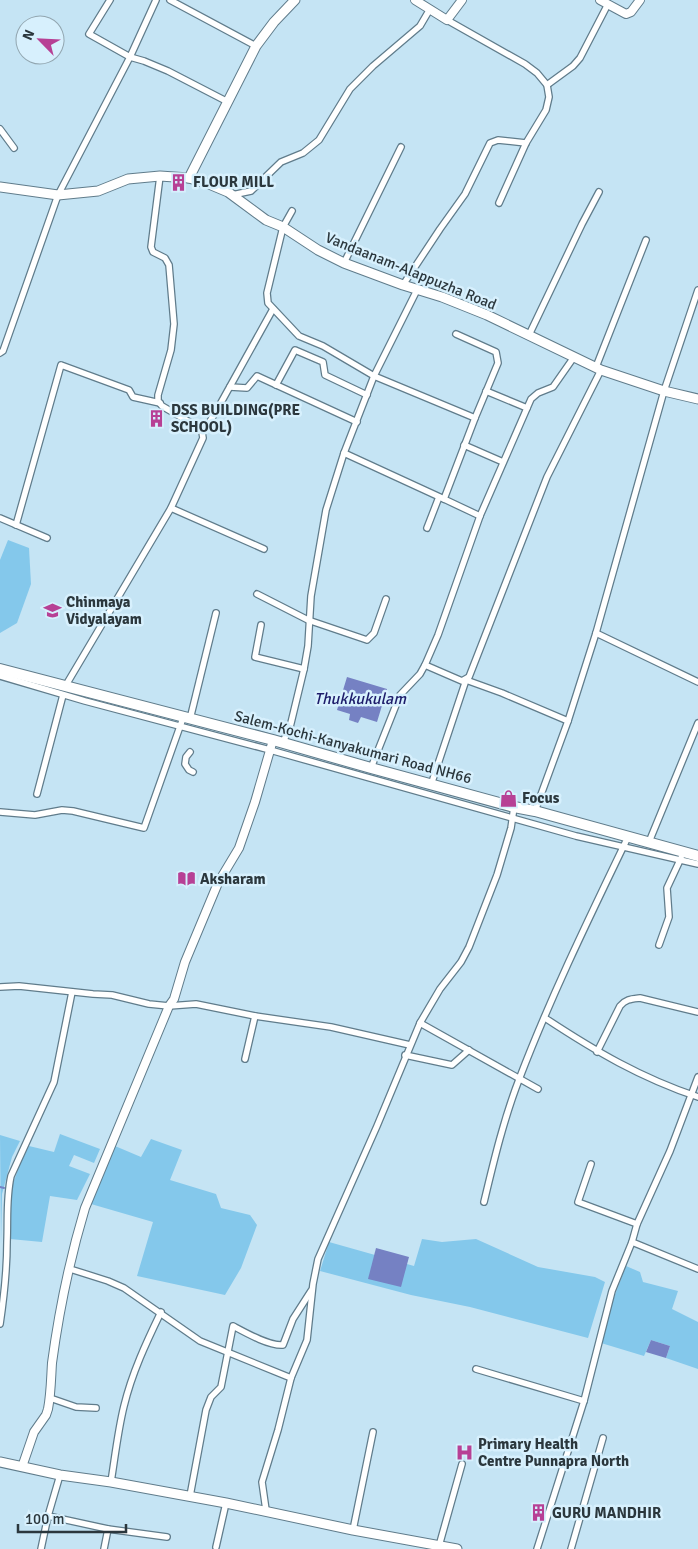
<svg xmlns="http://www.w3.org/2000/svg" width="698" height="1549" font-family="Signika,sans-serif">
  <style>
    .green { fill: #84c8eb }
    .water { fill: #7581c3 }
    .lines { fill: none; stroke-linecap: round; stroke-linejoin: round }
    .stream { stroke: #7581c3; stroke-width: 2 }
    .minor-casing { stroke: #607c8b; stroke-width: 8 }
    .tertiary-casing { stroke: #607c8b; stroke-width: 10 }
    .secondary-casing { stroke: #607c8b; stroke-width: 11 }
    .trunk-casing { stroke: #607c8b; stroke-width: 12 }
    .minor { stroke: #fff; stroke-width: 5.5 }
    .tertiary { stroke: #fff; stroke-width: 8 }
    .secondary { stroke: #fff; stroke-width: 9 }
    .trunk { stroke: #fff; stroke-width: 10 }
    .labels { text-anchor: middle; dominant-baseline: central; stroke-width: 5; stroke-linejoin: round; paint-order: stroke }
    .poi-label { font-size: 15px; font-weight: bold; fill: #2b373d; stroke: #d7f0fd; text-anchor: start }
    .street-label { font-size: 15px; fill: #2b373d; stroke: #d7f0fd }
    .water-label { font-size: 16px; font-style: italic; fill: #1d1c6a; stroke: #d7f0fd }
  </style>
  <rect width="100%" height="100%" fill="#c5e4f4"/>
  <g class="green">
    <path d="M8 540 29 548 31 584 17 623 0 633V560Z"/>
    <path d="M60 1134 100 1149 94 1163 74 1155 69 1166 90 1174 77 1200 50 1196 42 1242 10 1239V1192L20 1164 29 1146 54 1152Z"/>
    <path d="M0 1135 20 1141 12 1157 2 1194 1 1245Z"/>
    <path d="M151 1139 182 1150 170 1180 216 1194 221 1208 250 1215 257 1225 241 1268 225 1295 137 1276 153 1222 91 1204 115 1146 141 1157Z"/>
    <path d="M422 1239 442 1242 476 1239 538 1267 595 1277 605 1282 588 1338 470 1307 411 1295 320 1271 329 1242 414 1266Z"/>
    <path d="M626 1266 640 1272 643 1282 678 1291 672 1309 698 1322V1369L666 1358 670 1346 651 1340 644 1356 601 1343 613 1300Z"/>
  </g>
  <g class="water">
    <path d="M347 677 387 689 377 722 361 717 358 723 349 720 350 714 337 710Z"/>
    <path d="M376 1248 409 1257 401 1287 368 1279Z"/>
    <path d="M651 1340 670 1346 666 1358 646 1352Z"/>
  </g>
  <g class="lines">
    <path class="stream" d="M0 1187 4 1188"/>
    <defs>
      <g id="minor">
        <path d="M110 0 89 34 130 57 144 61 168 71 228 102"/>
        <path d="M170 0 256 46"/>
        <path d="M447 20 525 64 537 73 547 85 549 97 546 110 526 143 499 203"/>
        <path d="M547 85 573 66 580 58 608 4"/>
        <path d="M0 129 14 148"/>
        <path d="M232 195 251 191 281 162 303 153 319 140 350 89 373 66 420 26 430 9"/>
        <path d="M292 211 283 227 267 293 268 303 299 336 323 346 374 376 475 418 444 499 480 516"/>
        <path d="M344 263 401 147"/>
        <path d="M403 285 440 229 465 194 490 143 498 140 526 143"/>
        <path d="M456 334 496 352 498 363 475 418"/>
        <path d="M529 335 582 224 599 192"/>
        <path d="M0 353 3 351 58 195 130 57 156 0"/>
        <path d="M596 367 646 240"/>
        <path d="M276 385 295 350 323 362 325 375 367 395"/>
        <path d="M230 387 247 388 257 376 357 422"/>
        <path d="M486 391 527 408"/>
        <path d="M202 432 206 428 218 408 273 309"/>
        <path d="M464 445 503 462"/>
        <path d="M344 453 444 499"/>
        <path d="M171 508 264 549"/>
        <path d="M0 518 47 538"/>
        <path d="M16 525 61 365 129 390 133 397 160 403"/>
        <path d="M427 528 439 497"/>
        <path d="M257 594 308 620 367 640 374 633 386 599"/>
        <path d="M261 625 255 657 304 669"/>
        <path d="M596 633 698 682"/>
        <path d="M425 665 462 681 469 677 547 477 601 370"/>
        <path d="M0 676 85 701 270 750 576 836 698 864"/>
        <path d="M66 685 171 508 203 438 202 432 198 427 162 406 158 401V395L171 350 174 324 169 265 165 258 153 252 151 247 160 176"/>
        <path d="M190 719 216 613"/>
        <path d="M283 742 290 727 304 669 308 646 311 596 326 510 344 453 374 376 417 290"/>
        <path d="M190 752 186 757 185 764 189 770 193 772"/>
        <path d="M371 768 400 695 420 674 425 665 438 635 480 516 531 399 538 393 553 387 574 357"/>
        <path d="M431 785 466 680 502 693 568 721"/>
        <path d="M37 794 63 695"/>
        <path d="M535 811 568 721 596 633 664 391 698 290"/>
        <path d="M0 812 35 815 62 810 73 811 144 828 183 718"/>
        <path d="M649 842 698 723"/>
        <path d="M659 945 669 917 667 888 681 858"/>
        <path d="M0 987 19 986 93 994 112 995 149 1004 169 1006 196 1004 255 1016 331 1027 410 1045"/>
        <path d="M545 1018C595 1051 641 1078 698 1097"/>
        <path d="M420 1023 538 1089"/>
        <path d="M597 1052 620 1006C626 999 631 999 640 998L698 1012"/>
        <path d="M405 1055 452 1065 469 1050"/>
        <path d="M245 1059 255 1016"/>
        <path d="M591 1164 578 1202 637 1224"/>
        <path d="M484 1202C494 1160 504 1118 520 1077 551 996 590 916 628 837"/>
        <path d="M632 1242 698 1269"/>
        <path d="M70 1269 108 1281 124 1288 200 1341 291 1378"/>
        <path d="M0 1324C4 1297 7 1269 7 1242 8 1219 6 1198 11 1176L54 1082 72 992"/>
        <path d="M476 1369 584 1401"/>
        <path d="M50 1398 76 1407 96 1408"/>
        <path d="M111 1482C115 1457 118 1430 124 1406 132 1373 146 1343 161 1312"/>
        <path d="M190 1496 206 1410 211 1397 221 1387 233 1326C246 1333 269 1346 283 1345L293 1319 311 1291"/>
        <path d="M266 1510 262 1482 278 1430 291 1378 307 1340 313 1284 318 1259 377 1126 420 1023 440 989 461 962 469 947 497 875 511 828 514 807"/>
        <path d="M48 1516 108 1529 167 1537"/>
        <path d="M353 1530 373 1432"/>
        <path d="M439 1546 462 1464"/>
        <path d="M216 1547 226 1503"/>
        <path d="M41 1549 48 1516 60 1475"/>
        <path d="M104 1549 108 1529"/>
        <path d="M537 1549 584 1401 612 1291 632 1242 637 1224 670 1151 698 1077"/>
        <path d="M571 1549 603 1438"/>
      </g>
      <g id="tertiary">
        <path d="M415 0 447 20 462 0"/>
        <path d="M600 0 626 14 631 12 640 0"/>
        <path d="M22 1467 34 1432 46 1415 48 1409C51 1393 51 1378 52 1363 59 1311 70 1258 85 1208L169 1006 174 999 185 962 218 883 239 848 255 802 273 740"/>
      </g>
      <g id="secondary">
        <path d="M189 178 256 46 274 22 295 0"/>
        <path d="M0 187 58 195 98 191 128 179 160 176 189 178 209 184 228 192 266 220 283 227 318 250 344 263 403 285 442 297 487 315 601 370 664 391 698 399"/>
        <path d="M0 1462 60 1475 111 1482 226 1503 353 1530 457 1549"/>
      </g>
      <path id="trunk" d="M0 669 273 740 371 768 514 807 535 811 698 856"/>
    </defs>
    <use href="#minor" class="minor-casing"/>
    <use href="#tertiary" class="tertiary-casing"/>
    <use href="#secondary" class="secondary-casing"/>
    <use href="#trunk" class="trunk-casing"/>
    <use href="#minor" class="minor"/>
    <use href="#tertiary" class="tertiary"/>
    <use href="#secondary" class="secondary"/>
    <use href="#trunk" class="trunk"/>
  </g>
  <defs>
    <symbol id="building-bare" viewBox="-9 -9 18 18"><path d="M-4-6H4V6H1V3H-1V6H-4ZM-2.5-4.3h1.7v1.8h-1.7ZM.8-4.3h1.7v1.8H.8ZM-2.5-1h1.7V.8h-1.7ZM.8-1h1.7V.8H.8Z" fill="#b74095" stroke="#d7f0fd" stroke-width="2.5" paint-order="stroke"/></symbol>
    <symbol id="school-bare" viewBox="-9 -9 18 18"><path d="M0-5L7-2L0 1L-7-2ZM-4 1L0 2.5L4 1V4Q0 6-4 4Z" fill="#b74095" stroke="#d7f0fd" stroke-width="2.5" paint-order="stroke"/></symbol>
    <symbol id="shop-bare" viewBox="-9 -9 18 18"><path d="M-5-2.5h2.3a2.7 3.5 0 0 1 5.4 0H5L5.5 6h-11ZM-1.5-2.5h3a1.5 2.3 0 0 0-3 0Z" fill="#b74095" stroke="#d7f0fd" stroke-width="2.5" paint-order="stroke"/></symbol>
    <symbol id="library-bare" viewBox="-9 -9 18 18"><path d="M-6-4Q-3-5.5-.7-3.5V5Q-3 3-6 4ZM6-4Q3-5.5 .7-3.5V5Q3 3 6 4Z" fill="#b74095" stroke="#d7f0fd" stroke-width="2.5" paint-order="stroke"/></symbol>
    <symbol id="hospital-bare" viewBox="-9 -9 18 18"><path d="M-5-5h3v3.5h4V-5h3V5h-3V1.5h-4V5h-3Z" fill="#b74095" stroke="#d7f0fd" stroke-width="2.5" paint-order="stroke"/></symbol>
  </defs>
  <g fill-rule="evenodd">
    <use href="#building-bare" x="166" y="170" width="25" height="25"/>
    <use href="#building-bare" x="144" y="406" width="25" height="25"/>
    <use href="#school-bare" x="40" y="598" width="25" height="25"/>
    <use href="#shop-bare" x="496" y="786" width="25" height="25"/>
    <use href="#library-bare" x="174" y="866" width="25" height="25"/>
    <use href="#hospital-bare" x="452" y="1440" width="25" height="25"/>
    <use href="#building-bare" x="526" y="1500" width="25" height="25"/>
  </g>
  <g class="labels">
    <g class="poi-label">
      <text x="193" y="182">FLOUR MILL</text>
      <text x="171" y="410">DSS BUILDING(PRE<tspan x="171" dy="17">SCHOOL)</tspan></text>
      <text x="66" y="602">Chinmaya<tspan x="66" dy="17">Vidyalayam</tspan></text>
      <text x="522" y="798">Focus</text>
      <text x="200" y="879">Aksharam</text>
      <text x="478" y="1444">Primary Health<tspan x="478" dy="17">Centre Punnapra North</tspan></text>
      <text x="552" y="1513">GURU MANDHIR</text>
    </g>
    <g class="street-label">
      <text transform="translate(411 271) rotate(22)">Vandaanam-Alappuzha Road</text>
      <text transform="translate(353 747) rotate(15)">Salem-Kochi-Kanyakumari Road NH66</text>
    </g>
    <g class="water-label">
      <text x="360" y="699">Thukkukulam</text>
    </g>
  </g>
  <g transform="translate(40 40) rotate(294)"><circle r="24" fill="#d7f0fd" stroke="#92a6b0"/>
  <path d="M0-4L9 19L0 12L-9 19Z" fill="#b74095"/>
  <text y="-8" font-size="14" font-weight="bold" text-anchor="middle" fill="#2b373d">N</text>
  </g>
  <path d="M18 1524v8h108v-8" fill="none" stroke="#2b373d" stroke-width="2.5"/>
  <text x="25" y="1524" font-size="15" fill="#2b373d" stroke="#d7f0fd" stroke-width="4" paint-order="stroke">100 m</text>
</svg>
